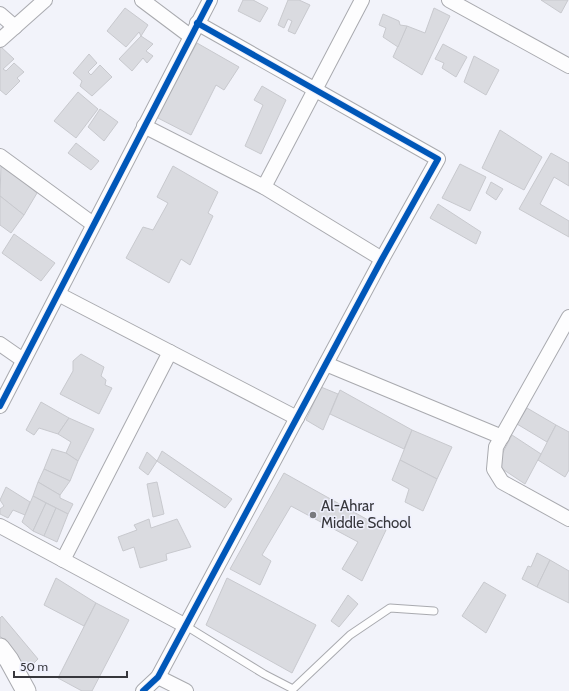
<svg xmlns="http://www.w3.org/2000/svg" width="569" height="691" font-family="Cabin,sans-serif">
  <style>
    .building { fill: #dadbe0; stroke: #c8c9ce }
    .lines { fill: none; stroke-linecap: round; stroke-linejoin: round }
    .service-casing { stroke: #a9aaaf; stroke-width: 9 }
    .minor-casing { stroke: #a9aaaf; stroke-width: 16 }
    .secondary-casing { stroke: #a9aaaf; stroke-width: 21 }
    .service { stroke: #fdfdfe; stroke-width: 7 }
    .minor { stroke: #fdfdfe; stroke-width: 14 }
    .secondary { stroke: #fdfdfe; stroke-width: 19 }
    .cycleway-casing { stroke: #eff0fd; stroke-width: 8 }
    .cycleway { stroke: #0057b8; stroke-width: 6 }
    .poi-dot { fill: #78797e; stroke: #eff0fd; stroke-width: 1.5 }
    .labels { text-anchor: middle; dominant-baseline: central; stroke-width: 3; stroke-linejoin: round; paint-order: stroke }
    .poi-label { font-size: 15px; fill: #37373c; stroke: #eff0fd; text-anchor: start }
  </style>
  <rect width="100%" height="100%" fill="#f2f3fa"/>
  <g class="building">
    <path d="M243 0H253L268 8 260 22 238 11Z"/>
    <path d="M288 0H299L310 5 295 34 288 31 292 21 288 19 284 28 278 25Z"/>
    <path d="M541 0H568L561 13Z"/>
    <path d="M125 8 148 25 141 36 139 32 126 47 107 31Z"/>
    <path d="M434 8 450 16 422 75 393 57 407 26 425 33Z"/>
    <path d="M383 14 399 21 400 25 407 26 398 47 383 37 386 28 379 25Z"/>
    <path d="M141 36 153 44 146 51 153 56 147 63 143 58 132 71 119 59Z"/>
    <path d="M197 43 239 67 224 90 216 85 191 135 156 117Z"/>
    <path d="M443 44 467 57 456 77 442 68 444 63 435 59Z"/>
    <path d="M0 46 14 59 3 69 6 71 14 63 24 72 17 78 20 81 6 95 0 90Z"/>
    <path d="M89 54 97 63 88 72 91 75 100 65 112 77 92 96 80 86 82 81 73 73Z"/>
    <path d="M474 56 499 70 486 95 464 82Z"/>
    <path d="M262 86 286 100 261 154 245 146 263 105 254 100Z"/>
    <path d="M78 92 98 109 76 138 54 121Z"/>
    <path d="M100 109 118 122 104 141 88 127Z"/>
    <path d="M500 130 542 157 524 190 482 168Z"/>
    <path d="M76 143 99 161 91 170 68 153Z"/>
    <path d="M551 153 569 163V186L554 177 540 204 569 221V237L519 209Z"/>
    <path d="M1 164 37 193 24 215 0 196Z"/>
    <path d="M460 164 486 177 470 211 442 198Z"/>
    <path d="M173 166 218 192 208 213 213 216 190 265 181 259 169 283 126 258 143 227 153 230 168 203 157 197Z"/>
    <path d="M491 182 503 189 496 200 486 193Z"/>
    <path d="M0 196 24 215 11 233 0 225Z"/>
    <path d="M438 204 481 232 476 244 430 218Z"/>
    <path d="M14 234 55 263 41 281 2 253Z"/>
    <path d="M81 354 104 367 101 376 106 380 105 385 112 388 99 414 60 394 73 371V361Z"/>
    <path d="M321 387 338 394 323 430 306 420Z"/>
    <path d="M340 390 412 430 404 449 330 414Z"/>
    <path d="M41 402 69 418 58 434 39 428 34 435 26 430Z"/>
    <path d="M527 408 556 425 547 442 517 424Z"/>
    <path d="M69 418 94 429 78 461 66 453 71 442 58 434Z"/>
    <path d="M556 425 569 432V470L565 477 538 460Z"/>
    <path d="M412 430 452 447 437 479 400 460Z"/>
    <path d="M512 435 541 454 525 484 498 466V462Z"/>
    <path d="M52 449 66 453 78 461 70 481 44 469Z"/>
    <path d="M162 451 232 499 225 508 157 461Z"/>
    <path d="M147 452 157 461 148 475 139 468Z"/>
    <path d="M400 460 437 479 423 511 405 502 409 489 392 480Z"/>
    <path d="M44 469 70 481 60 495 38 482Z"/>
    <path d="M284 473 386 530 362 581 342 569 358 542 291 506 262 555 271 561 260 585 230 569Z"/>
    <path d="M38 482 60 495V498L73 504 68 514 33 496Z"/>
    <path d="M157 482 164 514 153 517 147 484Z"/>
    <path d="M6 487 30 502 25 515 13 510 8 518 0 514V509L4 506 0 500Z"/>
    <path d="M33 496 46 503 33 531 22 522Z"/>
    <path d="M46 503 56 508 44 536 33 531Z"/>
    <path d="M56 508 68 514 57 542 44 536Z"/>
    <path d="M149 519 151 528 177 519 191 547 166 554 167 560 140 568 134 547 123 551 118 537 137 530 134 525Z"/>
    <path d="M537 553 550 560 537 587 522 579 528 566 531 567Z"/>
    <path d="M550 560 569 571V603L537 587Z"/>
    <path d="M56 578 96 603 84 626 44 605Z"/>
    <path d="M227 578 316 625 292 673 206 625Z"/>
    <path d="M484 582 506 595 486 633 462 616Z"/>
    <path d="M348 595 358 604 339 627 331 621Z"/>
    <path d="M96 603 129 620 92 691H82L58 678Z"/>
    <path d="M2 616 38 659 28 669 0 636V618Z"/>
  </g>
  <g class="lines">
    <defs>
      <path id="service" d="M186 626 264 674 293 689 350 635 390 608 434 611"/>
      <g id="minor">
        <path d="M142 0 190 36"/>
        <path d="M449 0 569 66"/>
        <path d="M0 14 15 27"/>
        <path d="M0 40 45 0"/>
        <path d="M144 126 264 187 382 259"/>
        <path d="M0 156 93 224"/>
        <path d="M264 187 362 0"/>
        <path d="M58 294 297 418"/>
        <path d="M569 317 496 447 494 469 502 482 569 519"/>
        <path d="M0 344 23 360"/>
        <path d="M326 364 502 437"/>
        <path d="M0 406 210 0"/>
        <path d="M0 526 186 626"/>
        <path d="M63 560 170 352"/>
        <path d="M158 677 186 691"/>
        <path d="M143 691 158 677 382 259 438 159 197 23"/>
      </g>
      <path id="secondary" d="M0 648 9 660 26 691"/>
    </defs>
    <use href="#service" class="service-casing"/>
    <use href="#minor" class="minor-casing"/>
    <use href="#secondary" class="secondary-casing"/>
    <use href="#service" class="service"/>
    <use href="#minor" class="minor"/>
    <use href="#secondary" class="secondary"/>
    <defs>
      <g id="cycleway">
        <path d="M0 406 210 0"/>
        <path d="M143 691 158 677 382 259 438 159 197 23"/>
      </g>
    </defs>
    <use href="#cycleway" class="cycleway-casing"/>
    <use href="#cycleway" class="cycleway"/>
  </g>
  <circle class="poi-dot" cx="313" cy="515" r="4"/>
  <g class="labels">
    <g class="poi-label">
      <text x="321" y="506">Al-Ahrar<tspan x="321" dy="17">Middle School</tspan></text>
    </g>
  </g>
  <path d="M14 671v6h113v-6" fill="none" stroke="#37373c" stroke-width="2"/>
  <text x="20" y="671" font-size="12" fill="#37373c" stroke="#eff0fd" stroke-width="3" paint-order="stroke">50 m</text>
</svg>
